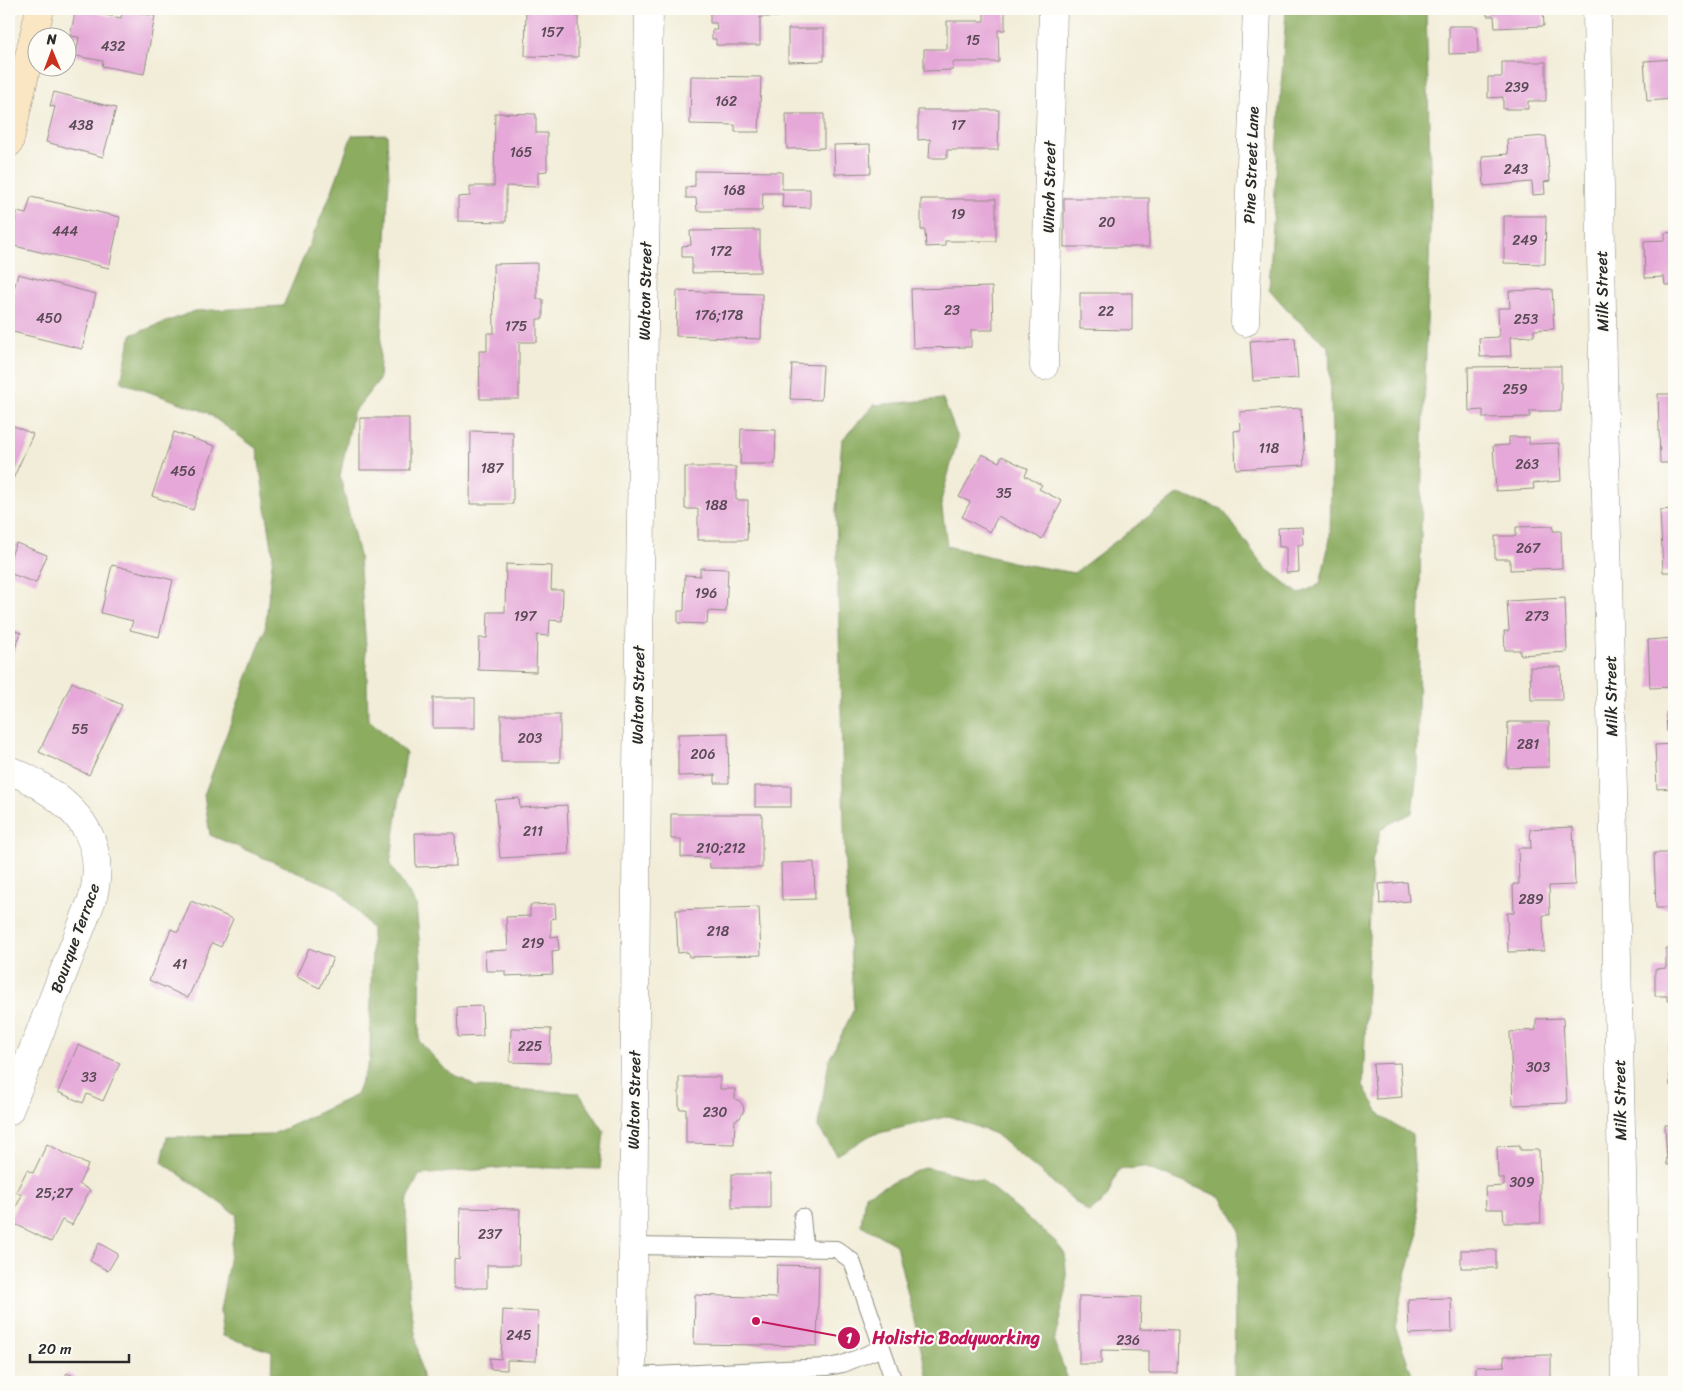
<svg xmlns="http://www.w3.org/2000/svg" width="1683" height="1391" font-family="Sriracha,sans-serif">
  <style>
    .forest { fill: #8cac60; stroke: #5c6c46 }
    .building { fill: #e5a8d8 }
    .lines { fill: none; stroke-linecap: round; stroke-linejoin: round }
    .service-casing { stroke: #8e8c82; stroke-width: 18 }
    .minor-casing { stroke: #8e8c82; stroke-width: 29 }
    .secondary-casing { stroke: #8e8c82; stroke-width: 29 }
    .service { stroke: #fff; stroke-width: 16 }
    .minor { stroke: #fff; stroke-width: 28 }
    .secondary { stroke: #fbe6c3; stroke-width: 28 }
    .labels { text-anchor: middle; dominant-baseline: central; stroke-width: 4.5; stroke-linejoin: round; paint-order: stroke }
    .number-label { font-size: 14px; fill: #5a4a56 }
    .street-label { font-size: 16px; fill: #2b2b2b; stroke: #fdfcf7 }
    .leader { fill: none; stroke: #c2185b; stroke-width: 2 }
    .callout-dot { fill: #c2185b; stroke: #fdfcf7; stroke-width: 2 }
    .mark-label { font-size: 15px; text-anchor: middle; font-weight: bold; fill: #fff }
    .callout-label { font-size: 18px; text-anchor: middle; font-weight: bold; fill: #c2185b; stroke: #fdfcf7; stroke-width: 4.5; stroke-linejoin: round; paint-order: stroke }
  </style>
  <rect width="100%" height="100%" fill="#fdfcf7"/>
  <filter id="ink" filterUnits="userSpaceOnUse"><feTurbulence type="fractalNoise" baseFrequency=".02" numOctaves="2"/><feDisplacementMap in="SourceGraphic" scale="10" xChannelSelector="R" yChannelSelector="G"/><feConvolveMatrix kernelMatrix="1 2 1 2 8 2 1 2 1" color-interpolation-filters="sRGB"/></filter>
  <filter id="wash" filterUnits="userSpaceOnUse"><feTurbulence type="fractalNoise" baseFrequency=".0096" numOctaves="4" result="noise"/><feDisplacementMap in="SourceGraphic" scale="20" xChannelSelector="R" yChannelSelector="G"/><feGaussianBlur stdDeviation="1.12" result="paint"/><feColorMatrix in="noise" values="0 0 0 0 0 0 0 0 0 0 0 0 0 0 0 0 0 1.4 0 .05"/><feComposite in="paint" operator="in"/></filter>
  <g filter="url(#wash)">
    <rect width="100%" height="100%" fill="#f2edd8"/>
    <g class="forest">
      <path d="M1286 9H1426L1431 205 1422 470 1417 771 1412 813 1381 828 1372 862 1363 1086 1382 1117 1412 1135 1419 1233 1407 1271 1395 1327 1411 1371 1412 1382H1234L1235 1287 1240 1229 1221 1197 1144 1167 1118 1170 1107 1198 1089 1213 995 1134 949 1116 871 1135 837 1155 818 1127 829 1060 854 1009 845 868 836 510 842 440 874 405 943 399 958 438 941 501 947 546 1012 562 1074 573 1178 494 1222 509 1264 567 1299 594 1320 584 1330 539 1332 436 1329 347 1293 316 1269 289Z"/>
      <path d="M387 134 389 179 379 380 353 413 340 476 359 556 366 647 368 719 406 753 390 865 416 904 421 963 419 1041 445 1069 476 1087 579 1093 604 1131 600 1169 510 1167 419 1175 406 1203 409 1295 423 1382H269L271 1379 272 1352 223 1336 220 1311 237 1215 162 1162 167 1137 271 1135 356 1095 370 1060 372 929 338 889 210 835 204 795 265 630 273 554 257 449 206 412 121 382 131 335 195 311 283 306 332 191 352 135Z"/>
      <path d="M925 1167 982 1180 1055 1241 1065 1254 1067 1288 1054 1342 1069 1382H929L896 1245 861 1225 865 1195Z"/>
    </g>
    <g id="blocks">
      <g class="building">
        <path d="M76 9 121 18 123 9 155 16 144 74 102 66 103 61 76 56 79 37 70 36Z"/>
        <path d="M526 9H578V57L525 56Z"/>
        <path d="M710 9H779V17H760V45H716V39H712V30H717L716 23H710Z"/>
        <path d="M1487 9H1543L1544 26 1495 28 1494 16H1487Z"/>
        <path d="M984 12H1005V30H998L999 62H953V70L924 71V49H947V21H984Z"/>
        <path d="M1449 26H1477L1478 53 1449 54Z"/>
        <path d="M788 29H824V61L788 62Z"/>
        <path d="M1674 59V99L1647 101 1644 61Z"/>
        <path d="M1502 62H1546V101H1528V109H1503V97L1488 98V77H1502Z"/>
        <path d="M691 76 761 77 759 132H735V125L690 124Z"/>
        <path d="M54 92 116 108 103 157 46 142 55 107 50 106Z"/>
        <path d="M918 110H999L998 150H947V158H929L930 139 918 140Z"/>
        <path d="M495 113 536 114V133H547V171L538 172V187L506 186V222L458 221V197L470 196V186H494Z"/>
        <path d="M786 114H824V148L787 149Z"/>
        <path d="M1546 136 1550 181 1544 182 1545 194 1533 195 1532 182 1484 186 1482 156 1508 154 1507 139Z"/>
        <path d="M870 144 871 173 835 174 834 145Z"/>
        <path d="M695 171 782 172V189H810V208L782 207 783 193H763L762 211H697L696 198H686V187L695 186Z"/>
        <path d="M31 197 120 217 109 268 10 245 17 212 26 214Z"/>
        <rect x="1064" y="198" width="85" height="49"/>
        <path d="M921 199H996V241H945V246L926 247 925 230H921Z"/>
        <path d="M1504 216H1546L1545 264 1504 263Z"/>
        <path d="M760 230V272L692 273V257H682V246L691 245 690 231Z"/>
        <path d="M1674 232V285H1665L1664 277 1645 278 1644 241 1665 240V233Z"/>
        <path d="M537 263V299H543V319H537V342H519V399H480L479 351H487V333H494L493 264Z"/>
        <path d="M18 274 96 294 82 349 13 332 9 329V307Z"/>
        <path d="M992 287 993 330H971V347L913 348 911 289Z"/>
        <path d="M1552 289 1554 329 1534 330V336L1510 337 1511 356 1480 357 1479 338 1499 337 1498 308H1510L1509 291Z"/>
        <path d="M677 291 762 294 761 339 676 336Z"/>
        <path d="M1080 293H1132V330L1080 329Z"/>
        <path d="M1295 338 1298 378 1253 381 1250 341Z"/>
        <path d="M792 364 823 365 821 400 790 399Z"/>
        <path d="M1561 366V411H1530V417L1483 418V410L1469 411 1468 367Z"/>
        <path d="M1658 394H1674V463H1660Z"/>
        <path d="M1301 408 1304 465 1236 469 1234 431 1241 430 1240 412Z"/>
        <rect x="360" y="418" width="49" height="52"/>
        <path d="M9 424 33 434 13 479 9 477Z"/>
        <path d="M741 429 776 430 775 464H740Z"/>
        <path d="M471 431 513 432V504H470Z"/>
        <path d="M174 432 215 446 193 510 152 496Z"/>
        <path d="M1509 437H1529V444L1559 443 1561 481 1533 483 1534 489 1496 491 1493 446 1509 445Z"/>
        <path d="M982 454 999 462 1002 456 1028 469 1025 476 1042 485 1039 489 1062 501 1042 539 998 516 990 532 962 517 970 502 959 497Z"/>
        <path d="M685 467H736V500H748L747 540H698V509H685Z"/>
        <path d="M1674 509V572H1663L1660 510Z"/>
        <path d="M1553 526V531H1561L1562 568 1510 570V559H1495V536H1516V527Z"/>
        <path d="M1303 527 1304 545H1298L1299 572 1286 573V547H1279L1278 528Z"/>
        <path d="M16 543 47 555 36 583 9 573V561Z"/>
        <path d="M506 564 552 566 551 590H563L562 621 550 620 549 636 537 635 536 672 478 670 479 638H487L488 612H505Z"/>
        <path d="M112 565 173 580 159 637 130 630 133 621 101 613Z"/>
        <path d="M700 568 728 569 726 612 708 611 707 624 678 623V611H684L685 575 700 576Z"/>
        <path d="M1565 598 1567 652 1520 655V650H1505L1504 631H1509L1507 601Z"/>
        <path d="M9 628 21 633 9 663Z"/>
        <path d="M1674 638V687L1650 688 1648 640Z"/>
        <path d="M1530 667H1561L1562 700H1531Z"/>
        <path d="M72 682 122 705 89 775 39 752Z"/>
        <rect x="433" y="698" width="42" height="30"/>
        <path d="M1666 712H1674V731H1667Z"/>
        <rect x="501" y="715" width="59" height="47"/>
        <path d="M1508 722H1549V767L1507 768Z"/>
        <path d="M728 733 729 783H715V775L678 776V734Z"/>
        <path d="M1674 744V788L1657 789 1655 745Z"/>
        <rect x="755" y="786" width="36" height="21"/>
        <path d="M519 798 520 808 567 805 569 854 500 858 495 800Z"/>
        <path d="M671 814H762V868H710L709 858 681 857V839H671Z"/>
        <path d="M1573 827 1575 885 1549 886 1550 915H1543L1544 951 1508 952 1507 913H1514L1513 884H1519L1518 848H1531L1530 829Z"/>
        <path d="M415 833H455L456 866 416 867Z"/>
        <path d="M1654 853H1674V908H1656Z"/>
        <path d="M814 862 815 899 782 900 781 863Z"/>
        <path d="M1407 882 1409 901 1380 904 1379 884Z"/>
        <path d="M191 901 233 919 221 947 212 943 188 998 149 980 171 929 178 932Z"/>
        <path d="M555 904 556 918 551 919V937L558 936 559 950 552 951 553 974 505 976V971H486L485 951 508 950 506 917 530 916V905Z"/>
        <path d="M759 907 761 955 689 957 688 952 678 953 676 910Z"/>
        <path d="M309 948 333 958 320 988 296 977Z"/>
        <path d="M1666 948H1674V1001H1667V996H1655V969L1666 968Z"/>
        <path d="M482 1006 483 1036 458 1037 457 1007Z"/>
        <path d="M1563 1018 1567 1103 1513 1105 1510 1032 1536 1030V1019Z"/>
        <path d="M511 1028 551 1029 550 1063 510 1062Z"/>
        <path d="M1668 1044H1674V1085L1670 1086Z"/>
        <path d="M78 1045 120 1063 103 1101 87 1094 83 1103 58 1092Z"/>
        <path d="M1400 1063 1402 1097 1376 1099 1373 1064Z"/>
        <path d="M679 1077H720V1089H735V1099L740 1101 743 1106 744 1110 740 1118 735 1120 734 1144 686 1143V1109H679Z"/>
        <path d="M1665 1125H1674V1165H1667Z"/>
        <path d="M47 1144 88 1165 79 1184 90 1190 72 1225 62 1220 51 1242 9 1221 22 1195 16 1192 27 1170 33 1173Z"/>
        <path d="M1520 1145V1150H1539L1541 1223H1504L1503 1209H1486L1485 1187 1504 1186V1178H1498L1497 1146Z"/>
        <rect x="732" y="1174" width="38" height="34"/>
        <path d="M460 1208 520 1209 519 1265H487V1288H454V1259L459 1260Z"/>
        <path d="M99 1243 118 1254 108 1271 90 1261Z"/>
        <rect x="1461" y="1250" width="35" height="18"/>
        <path d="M777 1265 819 1266 817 1346 694 1344 695 1295 776 1298Z"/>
        <path d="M1079 1296 1141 1297 1140 1329 1178 1330 1177 1373H1149V1351L1101 1350V1364H1079Z"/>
        <path d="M1451 1298 1452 1332 1409 1334 1408 1299Z"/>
        <path d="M503 1310 538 1312 536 1361 507 1360V1370L490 1369V1358L501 1359Z"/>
        <path d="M1551 1355V1382H1476V1367L1505 1366 1504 1356Z"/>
        <path d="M67 1373 85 1382H62Z"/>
      </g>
    </g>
  </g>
  <g filter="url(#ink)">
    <use href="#blocks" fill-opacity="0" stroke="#8e8c82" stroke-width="1"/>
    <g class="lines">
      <defs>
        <g id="service">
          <path d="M802 1217 805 1249"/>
          <path d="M632 1246 836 1249 852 1261 894 1382"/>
          <path d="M632 1376 828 1367 843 1364 882 1348"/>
        </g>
        <g id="minor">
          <path d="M1597 9 1603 371 1623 1213 1625 1382"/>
          <path d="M1245 322 1257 9"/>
          <path d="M1044 366 1053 9"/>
          <path d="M9 770C22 775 35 782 46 790 87 816 105 849 93 897L9 1111"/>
          <path d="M632 1382 637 770 649 9"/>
        </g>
        <path id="secondary" d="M9 143 40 9"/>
      </defs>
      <use href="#service" class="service-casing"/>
      <use href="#minor" class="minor-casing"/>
      <use href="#secondary" class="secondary-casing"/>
      <use href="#service" class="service"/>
      <use href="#minor" class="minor"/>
      <use href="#secondary" class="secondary"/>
    </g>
  </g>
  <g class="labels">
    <g class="number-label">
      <text x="552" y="32">157</text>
      <text x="973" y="40">15</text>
      <text x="113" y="46">432</text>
      <text x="1517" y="87">239</text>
      <text x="726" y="101">162</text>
      <text x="81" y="125">438</text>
      <text x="958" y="125">17</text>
      <text x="521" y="152">165</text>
      <text x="1516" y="169">243</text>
      <text x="734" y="190">168</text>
      <text x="958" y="214">19</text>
      <text x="1107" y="222">20</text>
      <text x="65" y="231">444</text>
      <text x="1525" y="240">249</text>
      <text x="721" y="251">172</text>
      <text x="952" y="310">23</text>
      <text x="1106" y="311">22</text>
      <text x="719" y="315">176;178</text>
      <text x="49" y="318">450</text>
      <text x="1526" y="319">253</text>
      <text x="516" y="326">175</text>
      <text x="1515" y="389">259</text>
      <text x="1269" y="448">118</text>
      <text x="1527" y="464">263</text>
      <text x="492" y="468">187</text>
      <text x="183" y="471">456</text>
      <text x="1004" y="493">35</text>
      <text x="716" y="505">188</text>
      <text x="1528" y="548">267</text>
      <text x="706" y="593">196</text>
      <text x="525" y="616">197</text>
      <text x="1537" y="616">273</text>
      <text x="80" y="729">55</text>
      <text x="530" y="738">203</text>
      <text x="1528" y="744">281</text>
      <text x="703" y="754">206</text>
      <text x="533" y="831">211</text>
      <text x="721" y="848">210;212</text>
      <text x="1531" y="899">289</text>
      <text x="718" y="931">218</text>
      <text x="533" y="943">219</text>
      <text x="180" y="964">41</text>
      <text x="530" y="1046">225</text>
      <text x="1538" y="1067">303</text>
      <text x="89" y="1077">33</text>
      <text x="715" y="1112">230</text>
      <text x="1522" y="1182">309</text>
      <text x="54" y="1193">25;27</text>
      <text x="490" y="1234">237</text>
      <text x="519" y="1335">245</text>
      <text x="1128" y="1340">236</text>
    </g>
    <g class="street-label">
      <text transform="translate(1251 165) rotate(-88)">Pine Street Lane</text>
      <text transform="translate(1049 187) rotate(-89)">Winch Street</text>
      <text transform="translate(645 291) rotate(-89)">Walton Street</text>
      <text transform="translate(1602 291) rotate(-91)">Milk Street</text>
      <text transform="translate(638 695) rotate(-89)">Walton Street</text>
      <text transform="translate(1611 696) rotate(-91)">Milk Street</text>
      <text transform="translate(75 938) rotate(-70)">Bourque Terrace</text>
      <text transform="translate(634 1100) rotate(-89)">Walton Street</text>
      <text transform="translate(1620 1100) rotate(-91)">Milk Street</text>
    </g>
  </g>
  <path class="leader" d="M756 1321L849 1338"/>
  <g class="callout-dot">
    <circle cx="756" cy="1321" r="5"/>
    <circle cx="849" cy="1338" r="12"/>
  </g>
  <g class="mark-label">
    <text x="849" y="1343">1</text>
  </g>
  <g class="callout-label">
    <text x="956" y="1344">Holistic Bodyworking</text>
  </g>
  <rect width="1683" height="1391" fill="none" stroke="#fdfcf7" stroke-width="30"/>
  <g transform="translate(52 52) rotate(359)"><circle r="24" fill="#fdfcf7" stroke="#a9a8a5"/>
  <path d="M0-4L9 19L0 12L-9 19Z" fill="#c8321e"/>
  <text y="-8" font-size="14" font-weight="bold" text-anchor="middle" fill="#2b2b2b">N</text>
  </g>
  <path d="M30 1354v8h99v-8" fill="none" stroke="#2b2b2b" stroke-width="2.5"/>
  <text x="38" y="1354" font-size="15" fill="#2b2b2b" stroke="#fdfcf7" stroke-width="4" paint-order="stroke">20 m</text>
</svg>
